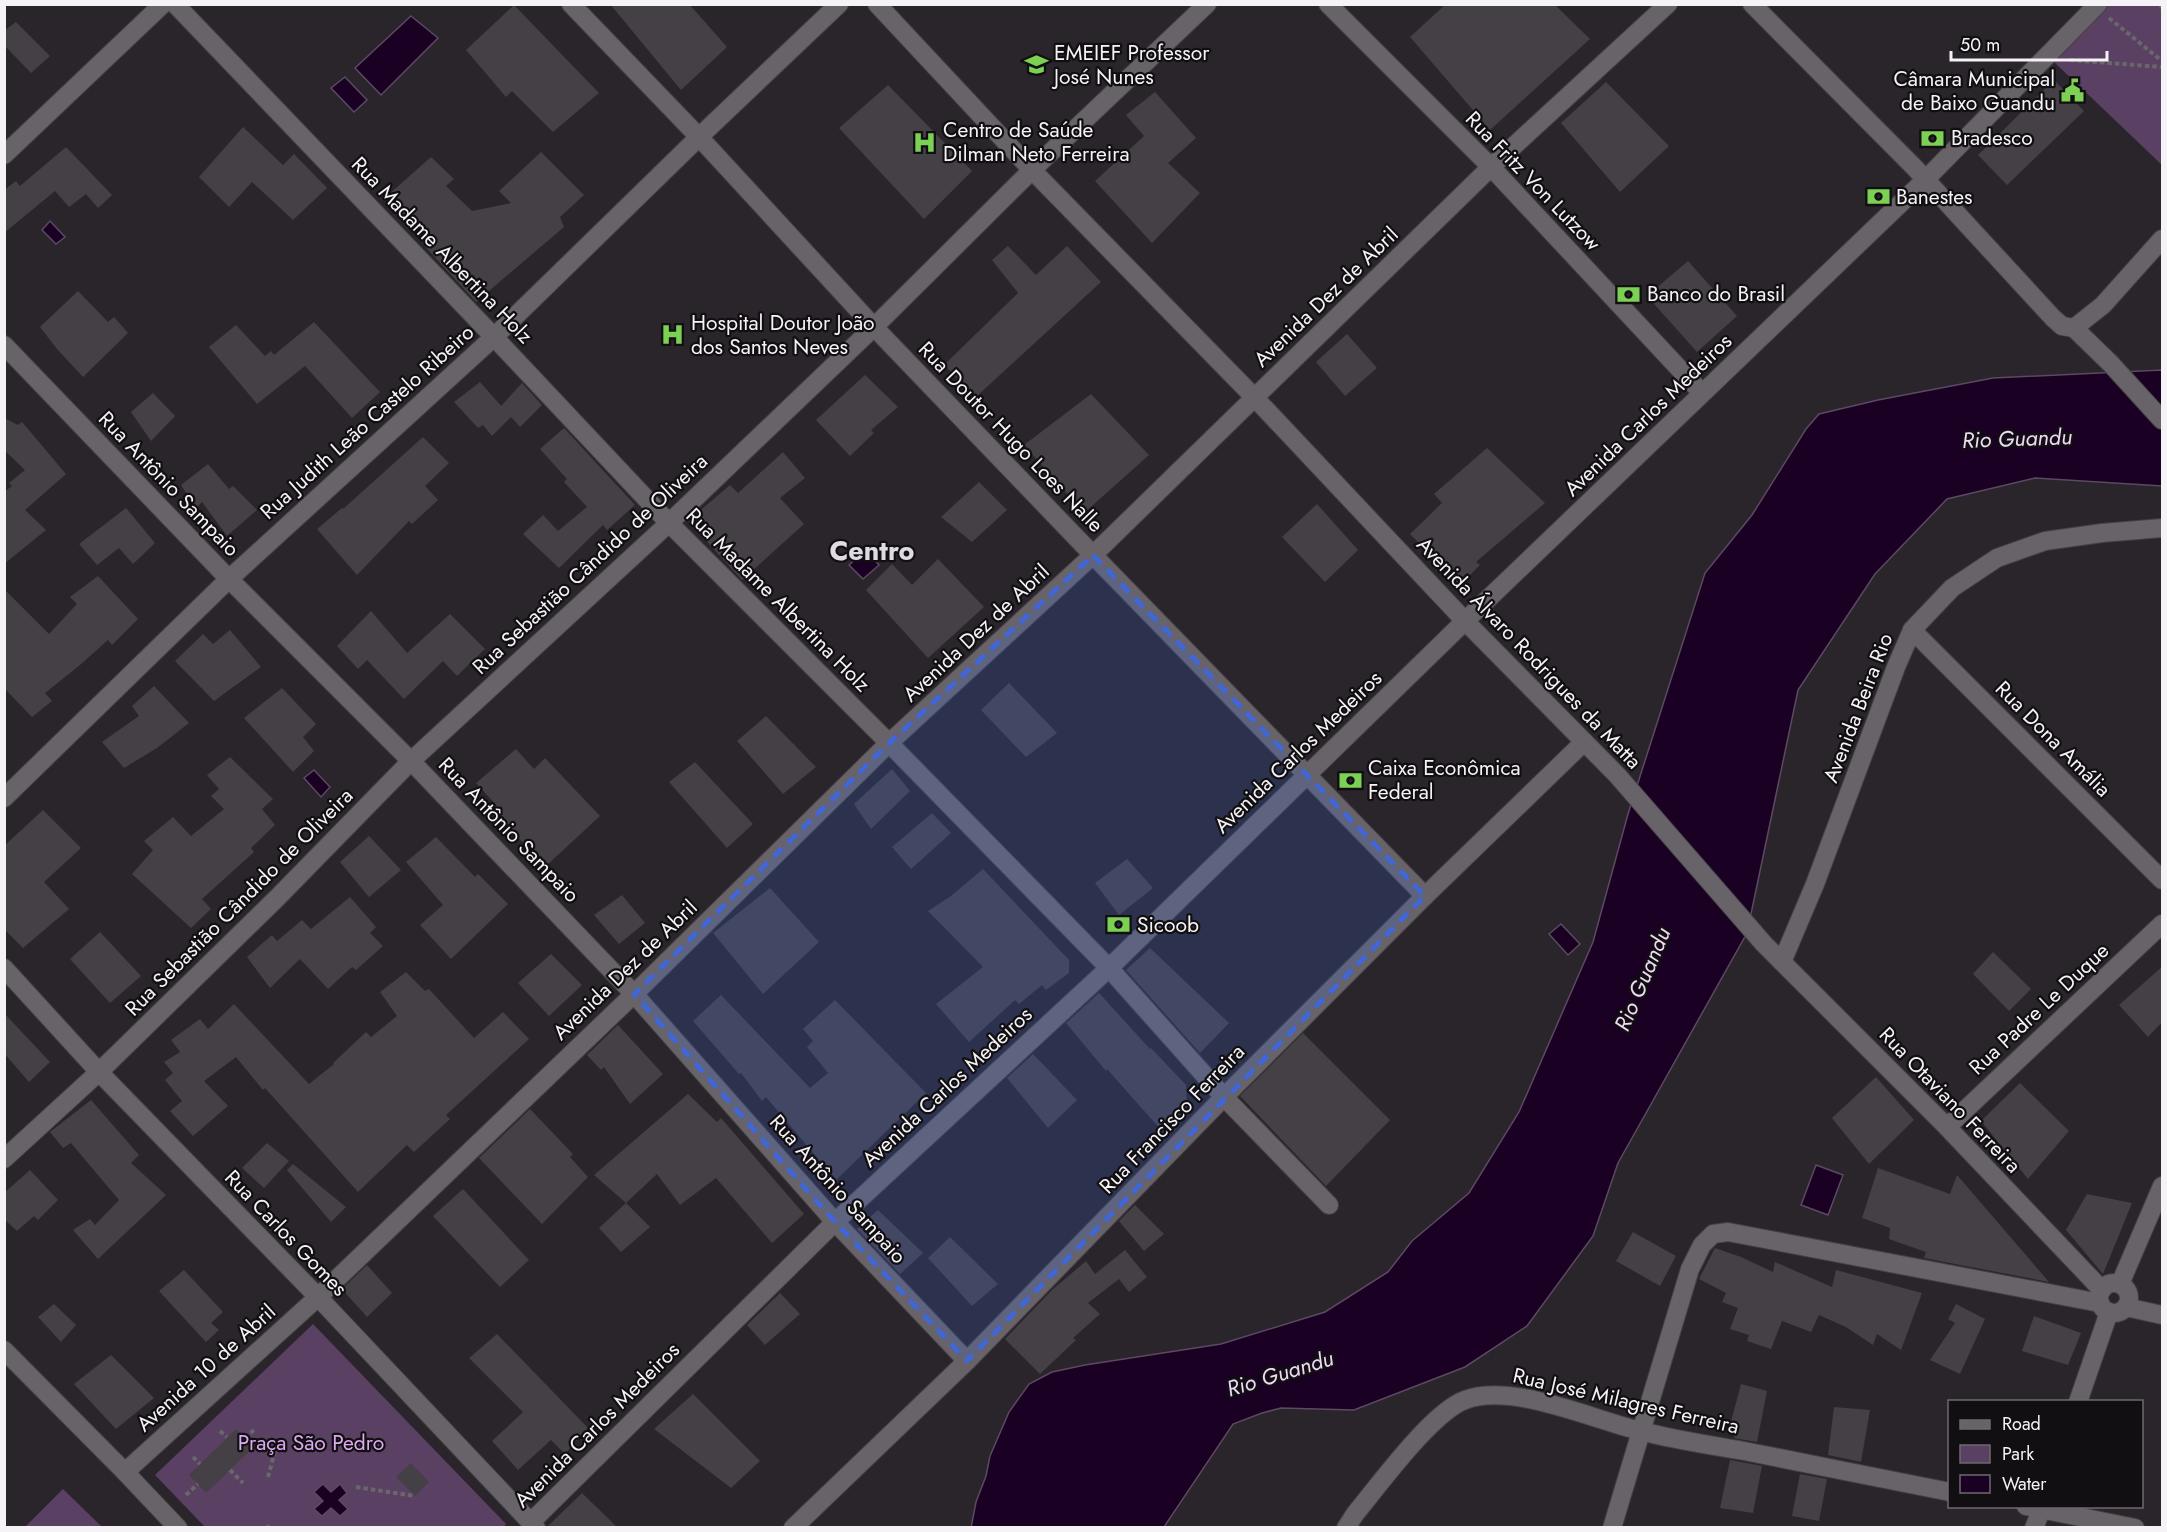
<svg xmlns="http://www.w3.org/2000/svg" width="2167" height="1532" font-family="Jost,sans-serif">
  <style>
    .green { fill: #5a4063 }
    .water { fill: #1a0023; stroke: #5c4963; stroke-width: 1.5 }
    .building { fill: #444045 }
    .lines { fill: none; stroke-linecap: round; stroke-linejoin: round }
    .street-casing { stroke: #444045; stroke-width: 20 }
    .secondary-casing { stroke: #444045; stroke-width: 20 }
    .path { stroke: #6a676b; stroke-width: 4; stroke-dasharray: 4.5 3; stroke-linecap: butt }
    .street { stroke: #676369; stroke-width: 18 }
    .secondary { stroke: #676369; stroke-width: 18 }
    .marked { fill: #3e67dd; fill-opacity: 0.2; stroke: #3e67dd; stroke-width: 4.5; stroke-dasharray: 12 8; stroke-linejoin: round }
    .labels { text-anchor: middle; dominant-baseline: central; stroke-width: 4.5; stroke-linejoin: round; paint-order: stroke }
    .poi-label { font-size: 21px; fill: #f6f3f7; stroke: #110f11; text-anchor: start }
    .street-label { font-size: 21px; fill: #f6f3f7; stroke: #110f11 }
    .park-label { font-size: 21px; fill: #dda9f0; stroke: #110f11 }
    .water-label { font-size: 22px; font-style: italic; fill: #eed9f6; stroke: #110f11 }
    .district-label { font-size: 27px; font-weight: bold; fill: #e0dbe2; stroke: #110f11 }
  </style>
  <rect width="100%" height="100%" fill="#29252a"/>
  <g class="green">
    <path d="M2108 5H2162V165L2054 62Z"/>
    <path d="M313 1324 506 1524 503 1528 205 1527 155 1475Z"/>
    <path d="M63 1489 102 1527H25Z"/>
  </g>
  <g class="water">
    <path d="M411 16 438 38 381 95 355 68Z"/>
    <path d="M345 77 367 100 354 112 331 88Z"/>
    <path d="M50 221 65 237 56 244 42 230Z"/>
    <path d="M2162 370V486L2035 478 1947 499 1875 574 1798 690 1747 933 1618 1163 1593 1236 1527 1326 1465 1367 1354 1410 1281 1408 1262 1413 1233 1424 1164 1527 971 1528 976 1502 986 1476 990 1456 1009 1412 1029 1384 1052 1372 1085 1365 1221 1344 1325 1312 1388 1272 1412 1241 1469 1193 1519 1112 1593 942 1628 814 1705 573 1752 515 1806 429 1819 414 1878 400 1993 378Z"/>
    <path d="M866 550 879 565 863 579 849 565Z"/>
    <path d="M314 770 330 787 321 797 304 778Z"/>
    <path d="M1561 924 1580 944 1568 955 1549 934Z"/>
    <path d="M1816 1165 1843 1175 1828 1215 1801 1205Z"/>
    <path d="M323 1484 331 1492 340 1484 347 1493 339 1500 348 1509 340 1516 331 1508 322 1516 314 1509 323 1501 314 1492Z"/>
  </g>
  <g class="building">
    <path d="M610 4H689L727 47 681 90Z"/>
    <path d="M1446 4H1554L1590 39 1490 130 1410 37Z"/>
    <path d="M514 5 599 93 553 132 512 91 506 97 466 50Z"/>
    <path d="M16 22 50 56 31 73 4 45V31Z"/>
    <path d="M2054 80 2084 111 2007 185 1978 155Z"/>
    <path d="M1606 82 1669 146 1620 192 1561 123Z"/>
    <path d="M888 85 972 171 924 219 839 128Z"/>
    <path d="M1155 92 1196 138 1168 163 1200 193 1152 243 1095 181 1144 136 1126 115Z"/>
    <path d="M243 127 283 165 294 154 327 188 293 220 252 182 229 207 199 177Z"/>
    <path d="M66 147 112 195 98 208 86 194 69 207 55 191 4 233V190L16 181 20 186Z"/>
    <path d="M541 152 584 195 560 217 564 227 476 302 429 251 411 227 413 225 387 196 431 157 454 179 446 186 472 211 511 203 499 191Z"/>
    <path d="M1008 246 1036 275 1067 246 1101 282 976 397 944 365 1018 293 992 260Z"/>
    <path d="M1688 261 1737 316 1697 352 1647 296Z"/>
    <path d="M78 291 108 322 114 317 128 333 83 377 57 349 40 327Z"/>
    <path d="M314 322 380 392 352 418 305 366 257 404 209 347 236 325 265 356 271 351 274 355Z"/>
    <path d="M1347 334 1377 368 1345 396 1316 362Z"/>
    <path d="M865 375 898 407 871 430 874 433 850 456 816 420Z"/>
    <path d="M480 382 503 408 501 406 522 383 542 405 520 427 511 417 492 436 483 425 478 428 454 402Z"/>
    <path d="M153 393 175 416 151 441 131 412Z"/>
    <path d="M1091 394 1149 455 1084 513 1024 445Z"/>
    <path d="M4 418 18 425 22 422 66 474 25 510 46 530 4 564V492L12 486 9 483 25 470 4 450Z"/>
    <path d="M564 428 635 505 607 530 603 525 559 568 523 534 543 515 558 531 587 507 564 482 567 479 540 449Z"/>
    <path d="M423 437 449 463 425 486 438 500 412 524 409 521 357 575 317 529 342 508 343 509Z"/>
    <path d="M1487 448 1545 503 1476 562 1480 565 1460 585 1410 534 1442 503 1434 494Z"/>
    <path d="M783 452 805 478 780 498 804 524 742 580 688 521 730 485 738 493Z"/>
    <path d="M208 464 229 489 233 486 257 510 227 536 202 502 196 508 181 485Z"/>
    <path d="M979 482 1007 510 972 542 941 517Z"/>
    <path d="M1317 504 1358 550 1325 582 1282 537Z"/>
    <path d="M126 508 155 543 133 564 119 548 97 565 79 544Z"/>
    <path d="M938 559 984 607 928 658 866 590 892 564 912 585Z"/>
    <path d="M98 576 138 619 112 645 108 640 80 665 45 693 52 701 32 717 4 688V589L49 634 77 604 70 597Z"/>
    <path d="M371 611 407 653 450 614 485 649 457 676 443 661 404 699 367 660 358 669 337 646Z"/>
    <path d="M230 630 261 667 214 701 175 661 203 634 213 644Z"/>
    <path d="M1009 683 1057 733 1026 757 981 710Z"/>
    <path d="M154 686 189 723 157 748 124 768 102 742 139 716 132 706Z"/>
    <path d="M282 688 316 724 303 737 314 751 293 772 244 718Z"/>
    <path d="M766 716 816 767 783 794 737 741Z"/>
    <path d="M516 749 534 769 545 758 600 816 546 866 491 810 496 805 476 783Z"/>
    <path d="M230 757 273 799 262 809 275 825 251 848 254 852 202 899 211 909 191 928 132 874 153 850 144 841 173 817 191 836 224 809 211 796 219 789 207 775Z"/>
    <path d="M695 762 753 824 727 848 669 782Z"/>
    <path d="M892 769 910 791 871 829 854 804Z"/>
    <path d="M43 810 81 848 44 882 69 909 23 948 4 929V846Z"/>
    <path d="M932 813 951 833 911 869 892 847Z"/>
    <path d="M369 836 401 870 369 897 340 862Z"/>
    <path d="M436 837 475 877 478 874 508 904 451 959 420 925 443 905 406 862Z"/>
    <path d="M1127 859 1153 888 1119 915 1095 883Z"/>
    <path d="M983 869 1069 960V973L1046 990 1042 985 1019 1004 1015 1000 969 1042 936 1004 983 967 928 911 951 896Z"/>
    <path d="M770 888 819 942 763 994 713 933Z"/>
    <path d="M622 895 645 923 619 944 594 915Z"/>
    <path d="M350 897 376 927 370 933 383 946 356 970 352 967 328 989 300 959 270 988 247 957 272 935 277 941 302 920 311 929Z"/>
    <path d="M100 932 141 976 110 1003 70 959Z"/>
    <path d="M1150 948 1229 1023 1200 1053 1126 970Z"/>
    <path d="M1993 952 2031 989 2009 1011 1973 974Z"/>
    <path d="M551 954 582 985 549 1016 518 983Z"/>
    <path d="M2163 966V1021L2148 1037 2119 1005Z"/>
    <path d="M406 972 425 991 429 989 474 1038 503 1012 529 1039 446 1115 450 1119 414 1152 407 1145 358 1192 265 1088 263 1090 236 1057 204 1081 228 1106 193 1136 170 1111 182 1101 165 1080 173 1073 164 1062 180 1052 171 1040 200 1019 208 1029 234 1004 309 1084 334 1064 333 1063 366 1032 371 1037 397 1016 380 992Z"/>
    <path d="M1099 993 1150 1049 1151 1048 1186 1085 1187 1106 1162 1131 1107 1069 1106 1071 1066 1023Z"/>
    <path d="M721 995 810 1088 828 1073 807 1047 813 1041 803 1029 835 1000 926 1093 836 1180 766 1097 762 1101 741 1073 739 1074 693 1021Z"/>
    <path d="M4 1013 50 1062 29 1082 4 1053Z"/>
    <path d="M618 1025 663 1074 630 1104 604 1067 601 1070 587 1055Z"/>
    <path d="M1303 1033 1390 1120 1326 1186 1240 1096Z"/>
    <path d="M1033 1054 1077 1100 1048 1128 1007 1078Z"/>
    <path d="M1876 1077 1914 1120 1869 1164 1832 1118Z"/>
    <path d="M2020 1083 2069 1131 2028 1179 1981 1121Z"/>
    <path d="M688 1094 717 1122 721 1118 804 1214 772 1243 716 1178 680 1205 657 1174 626 1203 594 1175Z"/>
    <path d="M91 1100 139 1155 131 1163 166 1195 98 1259 73 1230 90 1219 95 1225 119 1200 71 1143 63 1148 50 1132Z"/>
    <path d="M530 1109 573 1154 570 1157 588 1177 542 1224 479 1158Z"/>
    <path d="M267 1143 289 1161 264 1188 242 1168Z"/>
    <path d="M293 1164 346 1207 331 1222 287 1170Z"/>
    <path d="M1878 1168 1950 1194 1957 1175 2049 1282 1924 1258 1926 1252 1889 1239 1890 1228 1862 1218Z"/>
    <path d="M30 1170 58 1200 38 1220 34 1216 17 1231 4 1219V1193Z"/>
    <path d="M463 1189 529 1260 500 1287 433 1216Z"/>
    <path d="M2087 1194 2132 1203 2103 1274 2066 1230Z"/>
    <path d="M626 1203 650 1227 621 1252 599 1228Z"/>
    <path d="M1135 1205 1164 1234 1144 1251 1119 1221Z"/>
    <path d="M878 1210 923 1253 900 1274 857 1229Z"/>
    <path d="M1633 1232 1676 1256 1660 1286 1616 1261Z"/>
    <path d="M950 1237 998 1284 972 1306 928 1258Z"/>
    <path d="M1715 1248 1741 1257 1773 1272 1775 1262 1832 1287 1836 1270 1922 1293 1901 1350 1877 1334 1873 1345 1846 1327 1819 1315 1811 1332 1782 1321 1771 1349 1747 1341 1749 1335 1730 1329 1738 1308 1722 1302 1726 1293 1699 1279Z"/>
    <path d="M1125 1250 1147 1277 1129 1292 1119 1279 1088 1303 1100 1314 1073 1338 1076 1340 1040 1374 1005 1339 1052 1290 1086 1261 1095 1274Z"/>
    <path d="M367 1265 392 1293 367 1317 342 1289Z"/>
    <path d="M184 1270 223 1312 211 1323 219 1330 206 1342 159 1291Z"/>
    <path d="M780 1293 800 1314 765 1345 747 1325Z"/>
    <path d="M54 1304 76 1325 61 1342 38 1317Z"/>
    <path d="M1956 1304 1985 1319 1960 1374 1930 1360 1955 1323 1948 1319Z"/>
    <path d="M2034 1316 2081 1333 2068 1365 2022 1351Z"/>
    <path d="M497 1334 588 1428 565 1454 551 1440 518 1470 492 1441 523 1412 469 1358Z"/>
    <path d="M111 1355 154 1398 116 1429 74 1384Z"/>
    <path d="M1741 1384 1767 1391 1757 1442 1734 1438 1735 1435 1728 1433Z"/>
    <path d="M693 1394 760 1461 731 1488 654 1429Z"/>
    <path d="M1834 1407 1870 1410 1861 1462 1828 1455Z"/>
    <path d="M236 1429 254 1447 206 1493 189 1475Z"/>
    <path d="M1730 1460 1762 1466 1753 1513 1720 1508Z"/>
    <path d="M411 1463 429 1482 415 1496 396 1477Z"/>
    <path d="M1800 1474 1827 1479 1819 1521 1792 1516Z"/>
    <path d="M582 1493 617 1527H547Z"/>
  </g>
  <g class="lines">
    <defs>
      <g id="street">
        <path d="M175 4 494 337 669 523 889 743 1109 968 1224 1097 1329 1205"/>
        <path d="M571 4 699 137 874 327 1093 555 1425 896"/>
        <path d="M1752 4 1914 167 2053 318 2062 326 2074 328"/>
        <path d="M4 155 163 4"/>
        <path d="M1491 167 1702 393"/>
        <path d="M2074 328 2111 364 2162 420"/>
        <path d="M2074 328 2103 305 2162 239"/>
        <path d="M1912 630 2162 880"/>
        <path d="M4 798 229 579 494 337 699 137 839 4"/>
        <path d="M1782 962 1815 884 1896 667 1912 630 1952 588 1997 558 2045 541 2102 533 2162 528"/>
        <path d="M4 968 99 1072 318 1297"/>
        <path d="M634 994 835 1222 967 1361"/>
        <path d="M1947 1127 2162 924"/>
        <path d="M4 1159 99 1072 277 898 411 761 669 523 874 327 1032 170 1207 4"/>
        <path d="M2120 1284 2162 1186"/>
        <path d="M4 1350 125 1472"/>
        <path d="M2026 1506 2135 1528"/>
        <path d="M531 1522 835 1222 1109 968 1465 621 1925 180 2098 4"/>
        <path d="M793 1528 967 1361 1224 1097 1425 896 1584 742"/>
        <path d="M1346 1528 1355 1514C1379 1485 1432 1412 1465 1400 1512 1382 1593 1420 1641 1431 1675 1440 1710 1445 1744 1451 1813 1465 1881 1478 1950 1492"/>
        <path d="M1612 1528 1690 1269 1702 1245 1713 1234 1728 1232 2100 1303"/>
      </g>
      <g id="secondary">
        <path d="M877 4 1032 170 1255 398 1465 621 1617 775 1764 944 1947 1127 2102 1290"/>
        <path d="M1328 4 1491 167"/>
        <path d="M4 345 229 579 411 761 634 994"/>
        <circle cx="2114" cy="1298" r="15"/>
        <path d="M318 1297 536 1528"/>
        <path d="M2126 1307 2162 1315"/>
        <path d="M2078 1402 2109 1312"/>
        <path d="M178 1528 125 1472 318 1297 634 994 889 743 1093 555 1491 167 1668 4"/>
        <path d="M2034 1528 2043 1506"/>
      </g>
    </defs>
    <use href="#street" class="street-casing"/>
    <use href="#secondary" class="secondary-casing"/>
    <g class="path">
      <path d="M2161 4 2162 12"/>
      <path d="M2109 18 2162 61"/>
      <path d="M2070 60 2162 67"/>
      <path d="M220 1431 227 1437"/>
      <path d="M245 1438 255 1429"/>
      <path d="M193 1457 200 1464"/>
      <path d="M230 1470 243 1483"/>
      <path d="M268 1477 275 1451"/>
      <path d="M356 1487 415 1496"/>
      <path d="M186 1495 198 1484"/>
      <path d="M267 1525 268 1528"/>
    </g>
    <use href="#street" class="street"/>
    <use href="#secondary" class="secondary"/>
  </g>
  <path class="marked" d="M1093 555 1425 896 967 1361 835 1222 634 994 889 743Z"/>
  <defs>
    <symbol id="school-bare" viewBox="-9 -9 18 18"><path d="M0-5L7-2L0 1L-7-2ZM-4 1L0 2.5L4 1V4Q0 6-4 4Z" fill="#7cd155" stroke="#110f11" stroke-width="2.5" paint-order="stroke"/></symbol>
    <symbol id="civic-bare" viewBox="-9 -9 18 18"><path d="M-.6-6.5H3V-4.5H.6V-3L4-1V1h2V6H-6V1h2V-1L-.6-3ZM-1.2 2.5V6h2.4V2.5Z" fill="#7cd155" stroke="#110f11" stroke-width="2.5" paint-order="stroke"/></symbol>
    <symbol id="bank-bare" viewBox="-9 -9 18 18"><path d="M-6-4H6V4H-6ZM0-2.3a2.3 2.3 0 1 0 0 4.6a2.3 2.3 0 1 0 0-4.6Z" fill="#7cd155" stroke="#110f11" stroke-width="2.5" paint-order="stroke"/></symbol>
    <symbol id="hospital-bare" viewBox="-9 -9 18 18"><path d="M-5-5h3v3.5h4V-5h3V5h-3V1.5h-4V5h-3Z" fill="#7cd155" stroke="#110f11" stroke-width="2.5" paint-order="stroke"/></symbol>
  </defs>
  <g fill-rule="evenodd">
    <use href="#school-bare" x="1020" y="48" width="33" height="33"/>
    <use href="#civic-bare" x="2056" y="74" width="33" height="33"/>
    <use href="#bank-bare" x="1916" y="122" width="33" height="33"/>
    <use href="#hospital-bare" x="908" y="126" width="33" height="33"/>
    <use href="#bank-bare" x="1862" y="180" width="33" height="33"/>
    <use href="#bank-bare" x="1612" y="278" width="33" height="33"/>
    <use href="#hospital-bare" x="656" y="318" width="33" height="33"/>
    <use href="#bank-bare" x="1334" y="764" width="33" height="33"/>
    <use href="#bank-bare" x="1102" y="908" width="33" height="33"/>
  </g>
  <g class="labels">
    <g class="poi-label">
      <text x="1054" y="53">EMEIEF Professor<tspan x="1054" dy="24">José Nunes</tspan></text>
      <text x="2055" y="79" text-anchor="end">Câmara Municipal<tspan x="2055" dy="24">de Baixo Guandu</tspan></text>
      <text x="943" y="130">Centro de Saúde<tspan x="943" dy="24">Dilman Neto Ferreira</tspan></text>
      <text x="1951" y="138">Bradesco</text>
      <text x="1896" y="197">Banestes</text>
      <text x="1647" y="294">Banco do Brasil</text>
      <text x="691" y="323">Hospital Doutor João<tspan x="691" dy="24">dos Santos Neves</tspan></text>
      <text x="1368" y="768">Caixa Econômica<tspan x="1368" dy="24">Federal</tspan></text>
      <text x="1137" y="925">Sicoob</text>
    </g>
    <g class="street-label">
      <text transform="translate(1533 181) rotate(46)">Rua Fritz Von Lutzow</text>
      <text transform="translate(442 250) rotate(46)">Rua Madame Albertina Holz</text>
      <text transform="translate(1326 297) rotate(-44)">Avenida Dez de Abril</text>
      <text transform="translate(1648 415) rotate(-44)">Avenida Carlos Medeiros</text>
      <text transform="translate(367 422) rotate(-42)">Rua Judith Leão Castelo Ribeiro</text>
      <text transform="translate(1011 437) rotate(46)">Rua Doutor Hugo Loes Nalle</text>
      <text transform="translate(169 484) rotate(46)">Rua Antônio Sampaio</text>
      <text transform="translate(590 564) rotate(-43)">Rua Sebastião Cândido de Oliveira</text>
      <text transform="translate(778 600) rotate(45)">Rua Madame Albertina Holz</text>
      <text transform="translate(976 633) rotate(-43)">Avenida Dez de Abril</text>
      <text transform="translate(1529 653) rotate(46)">Avenida Álvaro Rodrigues da Matta</text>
      <text transform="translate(1858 708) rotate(-69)">Avenida Beira Rio</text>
      <text transform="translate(2053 739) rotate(45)">Rua Dona Amália</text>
      <text transform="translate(1298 752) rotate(-44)">Avenida Carlos Medeiros</text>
      <text transform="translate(509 830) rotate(46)">Rua Antônio Sampaio</text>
      <text transform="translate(239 902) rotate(-45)">Rua Sebastião Cândido de Oliveira</text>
      <text transform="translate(625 970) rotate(-44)">Avenida Dez de Abril</text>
      <text transform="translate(2039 1009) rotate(-43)">Rua Padre Le Duque</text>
      <text transform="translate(947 1087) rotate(-43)">Avenida Carlos Medeiros</text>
      <text transform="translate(1950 1100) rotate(46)">Rua Otaviano Ferreira</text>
      <text transform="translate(1172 1119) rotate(-46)">Rua Francisco Ferreira</text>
      <text transform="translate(838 1189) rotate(48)">Rua Antônio Sampaio</text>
      <text transform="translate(286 1233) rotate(46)">Rua Carlos Gomes</text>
      <text transform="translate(206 1368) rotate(-42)">Avenida 10 de Abril</text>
      <text transform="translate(1626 1401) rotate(13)">Rua José Milagres Ferreira</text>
      <text transform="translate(597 1425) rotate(-45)">Avenida Carlos Medeiros</text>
    </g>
    <g class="park-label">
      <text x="311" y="1443">Praça São Pedro</text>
    </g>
    <g class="water-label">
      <text transform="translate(2017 438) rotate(-2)">Rio Guandu</text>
      <text transform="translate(1642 979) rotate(-67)">Rio Guandu</text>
      <text transform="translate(1280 1373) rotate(-17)">Rio Guandu</text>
    </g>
    <g class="district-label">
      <text x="872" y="550">Centro</text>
    </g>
  </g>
  <rect width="2167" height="1532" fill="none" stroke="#f6f3f7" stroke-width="12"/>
  <rect x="1948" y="1400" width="195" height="108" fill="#110f11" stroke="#6d6a6d" stroke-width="1.5"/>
  <rect x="1960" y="1420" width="30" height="9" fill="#676369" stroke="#6d6a6d" stroke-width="1.5"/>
  <text x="2002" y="1430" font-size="18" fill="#f6f3f7">Road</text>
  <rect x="1960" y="1445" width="30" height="18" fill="#5a4063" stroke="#6d6a6d" stroke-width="1.5"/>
  <text x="2002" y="1460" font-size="18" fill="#f6f3f7">Park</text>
  <rect x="1960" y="1475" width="30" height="18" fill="#1a0023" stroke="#6d6a6d" stroke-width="1.5"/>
  <text x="2002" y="1490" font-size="18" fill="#f6f3f7">Water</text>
  <path d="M1951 51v9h156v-9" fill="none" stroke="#f6f3f7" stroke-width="3"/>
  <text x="1960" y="51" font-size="18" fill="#f6f3f7" stroke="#110f11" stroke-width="4.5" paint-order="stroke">50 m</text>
</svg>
